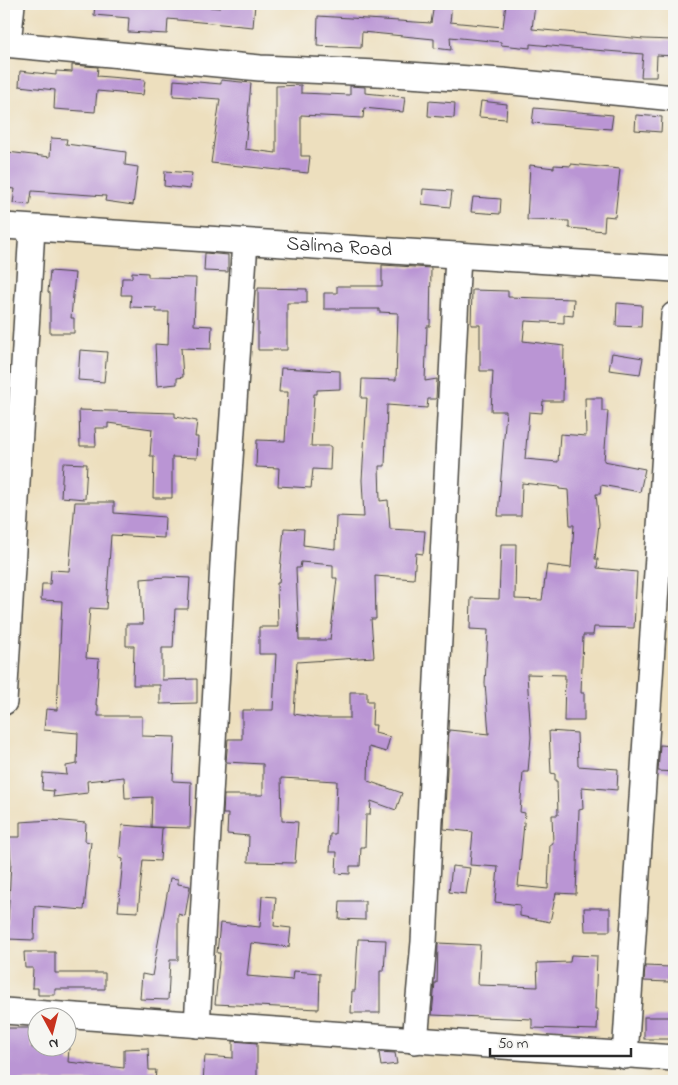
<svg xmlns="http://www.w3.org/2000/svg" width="678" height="1085" font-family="'Indie Flower',sans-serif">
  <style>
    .building { fill: #ba95d4; fill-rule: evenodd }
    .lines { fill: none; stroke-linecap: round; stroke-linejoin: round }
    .minor-casing { stroke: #484641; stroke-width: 28 }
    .minor { stroke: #fff; stroke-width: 25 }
    .labels { text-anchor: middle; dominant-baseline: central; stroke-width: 5; stroke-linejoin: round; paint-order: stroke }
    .street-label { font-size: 20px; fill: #2b2b2b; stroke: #f6f6f2 }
  </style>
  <rect width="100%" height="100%" fill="#f6f6f2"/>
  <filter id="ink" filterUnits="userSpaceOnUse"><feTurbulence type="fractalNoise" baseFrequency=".02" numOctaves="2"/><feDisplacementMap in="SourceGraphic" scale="10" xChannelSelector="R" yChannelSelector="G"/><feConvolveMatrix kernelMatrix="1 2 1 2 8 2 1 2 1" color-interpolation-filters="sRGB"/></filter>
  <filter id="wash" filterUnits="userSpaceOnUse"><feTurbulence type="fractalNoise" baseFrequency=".0096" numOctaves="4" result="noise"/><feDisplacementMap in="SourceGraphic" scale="20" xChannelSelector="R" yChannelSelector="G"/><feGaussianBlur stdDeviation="1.12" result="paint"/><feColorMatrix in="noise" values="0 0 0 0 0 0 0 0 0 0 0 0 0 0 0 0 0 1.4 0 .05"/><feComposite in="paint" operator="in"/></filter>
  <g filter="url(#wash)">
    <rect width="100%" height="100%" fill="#eddfbe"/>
    <g id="blocks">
      <g class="building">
        <path d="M95 4H169L220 8 221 4H255L253 27 168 19 167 34 128 32 129 18 94 15Z"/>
        <path d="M434 4H452L450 22 503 27 506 4H535L532 29 644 39 674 40V56L657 55 656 77H641L643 54 582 49 530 44V48L501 45V42L450 37 451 50 434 48V39L362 32 361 48 317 46 318 16 431 23Z"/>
        <path d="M72 65 98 67 97 76 145 80 143 95 97 91 95 112 54 109 55 90 19 86 20 71 56 75V71L72 72Z"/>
        <path d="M174 80 221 84V80L251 83 245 149 276 153V86L301 85V93L350 95V86L365 87V93L405 97 403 112 364 108 363 118 301 115V156H310L308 173 211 163 220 99 173 96Z"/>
        <path d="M429 101 455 103 454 118 428 116Z"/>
        <path d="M481 101 507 104 506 119 479 117Z"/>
        <path d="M534 108 613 115 611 129 532 123Z"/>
        <path d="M636 115 662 117 661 132 635 130Z"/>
        <path d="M51 138 67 139 66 144 126 152 125 165 138 167 133 205 105 201 106 196 32 191 30 205 13 203 15 189 4 188 7 152 50 157Z"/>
        <path d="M571 164 620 169 615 217 605 216 604 231 569 228V221L527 220 530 165 554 168V165L571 166Z"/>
        <path d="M165 171 192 173 190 189 164 186Z"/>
        <path d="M423 189 452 191 450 207 422 204Z"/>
        <path d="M473 197 501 199 500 214 471 212Z"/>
        <path d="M205 253 228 255V272L204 271Z"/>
        <path d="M382 265 431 268 430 326H427L425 381 437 379 436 399H428L427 408 387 405 385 466H379L380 501 388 500 390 529 425 531 423 554 416 553 414 579 375 576 376 619H371L374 657 297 662 294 714 319 718H350V692H367V701H373L372 725H376L375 733 390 737 386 752 369 747 368 781 402 793 396 810 371 801 370 815H366L365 847H361L360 866H350V874L336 873 337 852H329L330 834H335L337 781 281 778 282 821 298 822 295 863 248 862 249 836 227 834 228 814H223L224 795H263V764L226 762 228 739H242V710H273L276 654H259V627H278L277 583H279L284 528 304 529 303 545 335 549 336 516 364 517 362 480 367 398H361L362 379 396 380 398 313 379 312V309H324V293H337V286H382ZM301 562 333 565V578H337L330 640H299L296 568H300Z"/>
        <path d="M50 271 75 273 71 318H74V333H50V293L48 292Z"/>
        <path d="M132 272 148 273V277L196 278 194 325 212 326 211 349 181 348 183 377 177 378V384L157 386 155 344 168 345 169 312H156V308L130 307 131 295H121L122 278H132Z"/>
        <path d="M258 288 307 289V303H287V350H258Z"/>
        <path d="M472 290 508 291V297L574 299 573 316 564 315V323L525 321 523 341 564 346 563 401H543L542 413 529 412 525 459 558 462 560 434 586 436 585 398H602V411H608L604 461 645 469 640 492 601 485 600 494H596L599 524 595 559H598L597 568 637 572 634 628 594 627 593 635H583L581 693H584V721H564L565 675 527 674 531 737 528 772H523L520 812 525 813 518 886 548 889 550 844H553L552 815H558L557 781H555V774L551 773 549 731 577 733 578 766 618 769 617 790 582 787 583 809 579 810 576 894 556 893 550 922 520 916V905L495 902 498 867 470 865 473 832 444 829 449 730 489 734 485 683 488 630 470 629 471 598 499 599 501 544H516L515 599 542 600 547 565 571 568 574 525H570L568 490 559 489V487L522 483 521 516H498L506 411H491L493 371H480V325H471Z"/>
        <path d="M617 303 642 305 641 327 616 326Z"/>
        <path d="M80 350 107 352 104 382 78 380Z"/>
        <path d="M612 353 643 358 640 374 609 370Z"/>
        <path d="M281 368 340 371V389L317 390V394H314L311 446H331L330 470 313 469 311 488 278 486 279 468 256 467 257 440 285 441 288 392H279Z"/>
        <path d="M79 410 175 413V417L197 421 195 437H198L197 458 172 457V498H153L154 456H150L152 429 108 423V428H95L96 446H80Z"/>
        <path d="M63 463 87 464 85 499 61 497Z"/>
        <path d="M75 502H114V513L165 517 164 538 111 535 106 609 90 608 86 658 99 659 96 705H98V716H142V736L175 737 173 781 191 782 190 828 151 827 152 797 125 798 124 777 87 781 88 793 53 797 54 791 42 790 43 773 67 775 66 766 77 764 78 733 44 730 46 709 57 710 62 601 41 600 42 584H50L51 570 69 571Z"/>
        <path d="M166 577 190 578 188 609H175L173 648H162V680L197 679V703L160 704V685H133L134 646H126V624H143L141 579Z"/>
        <path d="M660 745 674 746V772L658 771Z"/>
        <path d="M52 820 86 823 85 841 91 842 84 910 35 906 34 940 7 939 11 862 9 837H20V822Z"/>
        <path d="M122 825 162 828 160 861 143 860 138 912 118 911 123 859 119 858Z"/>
        <path d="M452 866 470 868 466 894 449 892Z"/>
        <path d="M170 878 178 879V884L190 886 185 916 178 914V960H170L168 1000 140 999 142 974 152 976Z"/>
        <path d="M262 896 276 897 274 926 291 928 289 947 251 943 247 976 292 980 293 971 320 973 319 1009 215 1004 220 953H217L220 923 260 927Z"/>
        <path d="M340 901H365V920L339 919Z"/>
        <path d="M584 908H610V931H585Z"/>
        <path d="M358 939 386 940 384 971H380V1013H351L352 991H355Z"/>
        <path d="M438 943 480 945 478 985 538 987 537 963 570 962 571 955 597 956 595 1009H598L597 1030 532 1028V1019L432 1015 435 983H437Z"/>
        <path d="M24 952H55V973H105V989H55V995H38V988H32L33 968H25Z"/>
        <path d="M645 966 670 967 669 982 644 981Z"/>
        <rect x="644" y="1017" width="30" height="22"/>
        <path d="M4 1028H33L32 1048H69L68 1062 124 1068V1049L148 1048 149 1070H156L155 1081H4Z"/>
        <path d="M233 1041 257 1043V1081H203L205 1056 233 1058Z"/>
        <path d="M379 1052 395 1053 397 1064 381 1066Z"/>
      </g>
    </g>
  </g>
  <g filter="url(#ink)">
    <use href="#blocks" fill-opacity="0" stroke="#484641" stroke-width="1"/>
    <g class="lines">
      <defs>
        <g id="minor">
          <path d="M4 44 260 68 377 73 502 81 674 98"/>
          <path d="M8 44 12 4"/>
          <path id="s1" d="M4 226 674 269"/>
          <path d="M4 702 32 229"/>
          <path d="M4 1011 674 1058"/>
          <path d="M197 1025 224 546 245 242"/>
          <path d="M415 1041 424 942 458 255"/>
          <path d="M625 1056 674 315"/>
        </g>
      </defs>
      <use href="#minor" class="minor-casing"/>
      <use href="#minor" class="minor"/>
    </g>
  </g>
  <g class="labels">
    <g class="street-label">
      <text stroke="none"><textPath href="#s1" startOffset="336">Salima Road</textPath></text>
    </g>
  </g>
  <rect width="678" height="1085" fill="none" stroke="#f6f6f2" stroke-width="20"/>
  <g transform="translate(52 1032) rotate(173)"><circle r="24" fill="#f6f6f2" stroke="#a5a5a2"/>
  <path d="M0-4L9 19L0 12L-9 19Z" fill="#c8321e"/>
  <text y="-8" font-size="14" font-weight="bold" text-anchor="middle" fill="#2b2b2b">N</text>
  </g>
  <path d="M490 1048v8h141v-8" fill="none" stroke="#2b2b2b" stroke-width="2.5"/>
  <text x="498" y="1048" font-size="15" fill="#2b2b2b" stroke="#f6f6f2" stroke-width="4" paint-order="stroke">50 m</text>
</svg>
